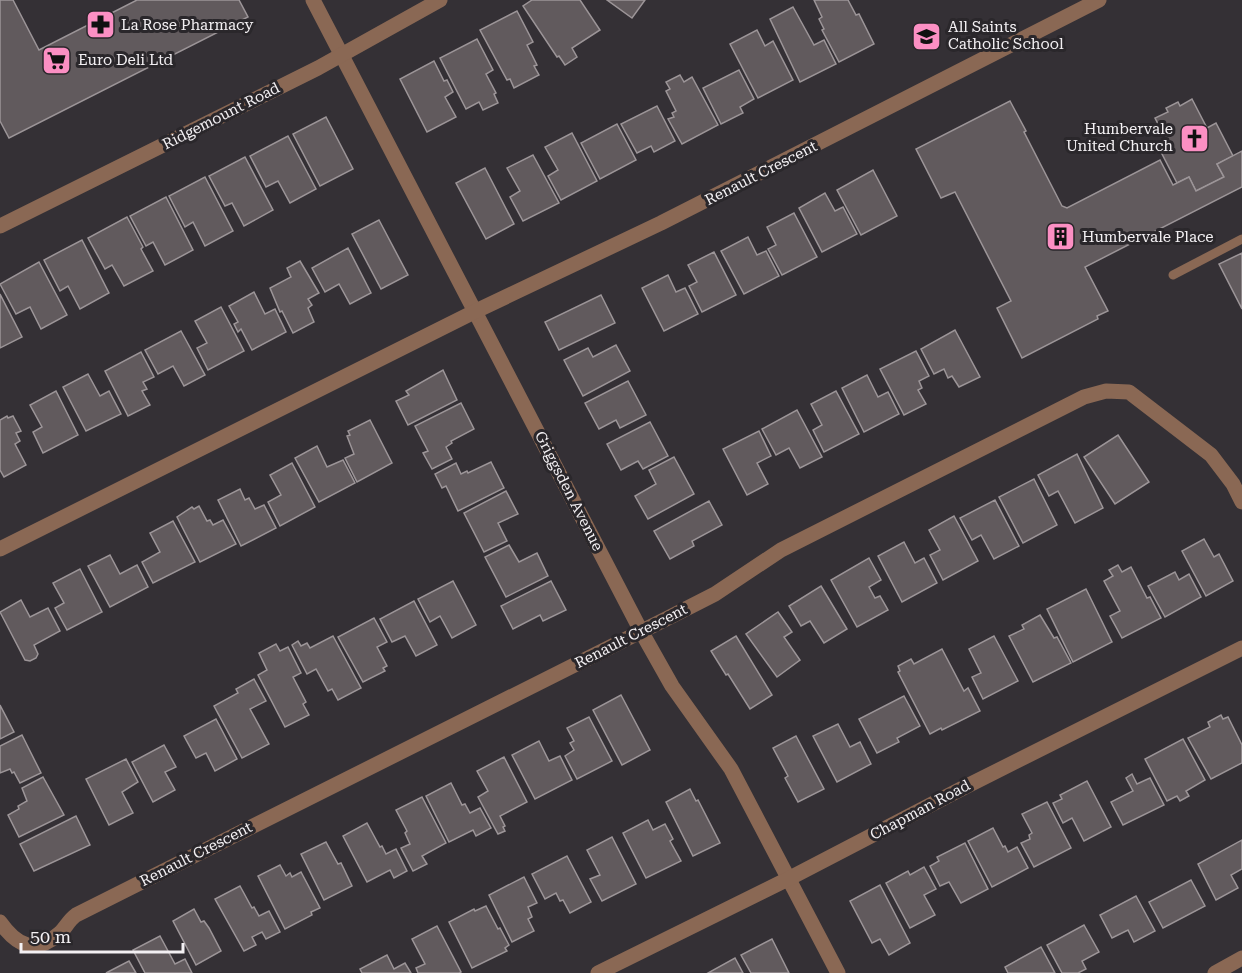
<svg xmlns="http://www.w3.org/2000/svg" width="1242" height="973" font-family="'Roboto Serif',serif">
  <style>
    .building { fill: #615a5d; stroke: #9c9598; stroke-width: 1.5 }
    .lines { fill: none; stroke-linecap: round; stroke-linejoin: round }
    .service { stroke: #8a6854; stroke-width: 9 }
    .minor { stroke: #8a6854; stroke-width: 15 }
    .labels { text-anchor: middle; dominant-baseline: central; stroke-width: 6; stroke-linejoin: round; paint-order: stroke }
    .poi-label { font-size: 15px; fill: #f3f0f3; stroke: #2a272b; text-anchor: start }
    .street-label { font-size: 15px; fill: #f3f0f3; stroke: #2a272b }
  </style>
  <rect width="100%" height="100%" fill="#343035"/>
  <g class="building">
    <path d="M0 0H13L39 50 137 0H239L248 17 9 138 0 121Z"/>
    <path d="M532 0H580L600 30 572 48 577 57 565 65 559 56 557 57 523 6Z"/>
    <path d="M607 0H645L632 18Z"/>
    <path d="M814 0H848L856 15 859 14 874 44 839 62 822 30 824 29 819 19 822 17Z"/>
    <path d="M793 7 814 45 824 40 836 64 800 82 770 19Z"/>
    <path d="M517 11 533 42 527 45 537 65 534 66 539 75 514 88 510 79 507 80 480 30Z"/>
    <path d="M757 30 765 46 773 41 793 80 758 98 730 44Z"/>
    <path d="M477 39 493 70 486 74 496 93 494 94 498 103 483 110 479 102 466 109 440 58Z"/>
    <path d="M434 61 444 81 447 80 453 92 445 97 456 117 427 132 400 79Z"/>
    <path d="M739 70 754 99 740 107 743 113 721 124 703 88Z"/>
    <path d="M680 75 684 82 692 77 718 125 682 144 668 119 674 117 672 113 676 111 666 91 670 89 666 82Z"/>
    <path d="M1192 99 1207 128 1216 123 1233 156 1217 164 1224 177 1196 191 1189 177 1177 183 1161 152 1170 147 1155 118 1168 112 1166 108 1178 102 1180 106Z"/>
    <path d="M1010 101 1026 131 1024 132 1062 206 1067 208 1160 160 1173 185 1189 177 1196 191 1224 177 1217 164 1242 151V187L1085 267 1108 311 1097 316 1098 319 1022 358 997 308 1011 301 955 192 941 198 916 149Z"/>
    <path d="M657 106 675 141 654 152 651 146 637 153 621 124Z"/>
    <path d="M326 117 353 169 320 186 293 134Z"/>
    <path d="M617 124 636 160 600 179 581 143Z"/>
    <path d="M572 133 597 181 561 200 548 176 558 170 545 147Z"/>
    <path d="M288 136 316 189 290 203 278 181 266 187 250 156Z"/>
    <path d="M533 155 559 203 523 221 510 197 520 191 507 168Z"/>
    <path d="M245 157 273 210 244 226 232 203 225 206 209 176Z"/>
    <path d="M485 168 514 224 486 239 456 183Z"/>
    <path d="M873 170 897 216 861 235 837 190Z"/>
    <path d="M205 177 233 231 205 246 193 222 185 227 169 196Z"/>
    <path d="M825 193 835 211 843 207 857 234 822 252 799 208Z"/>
    <path d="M166 197 193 250 165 265 153 242 146 246 130 216Z"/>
    <path d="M794 213 817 257 782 275 768 249 776 245 767 227Z"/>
    <path d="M127 217 143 247 141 249 153 271 124 286 112 265 105 269 88 238Z"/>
    <path d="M379 220 408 275 381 289 352 234Z"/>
    <path d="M748 237 757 255 766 251 779 276 744 294 721 251Z"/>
    <path d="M82 240 109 293 80 309 68 286 60 291 44 260Z"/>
    <path d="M348 248 371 293 350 304 339 284 325 292 312 268Z"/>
    <path d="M714 252 736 295 702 312 689 286 697 282 688 265Z"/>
    <path d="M1242 253V309L1219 264Z"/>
    <path d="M300 261 319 293 308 299 312 305 308 308 314 322 293 333 282 311 280 312 270 288 291 277 287 268Z"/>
    <path d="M39 262 67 315 41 329 30 307 16 314 0 284Z"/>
    <path d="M668 275 676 292 685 288 698 314 664 331 642 288Z"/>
    <path d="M254 292 265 314 275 309 286 332 252 350 241 329 238 332 234 324 238 322 229 306Z"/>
    <path d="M0 294 22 337 0 348Z"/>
    <path d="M601 295 615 323 559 350 545 322Z"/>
    <path d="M221 307 244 351 208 370 197 348 207 343 195 321Z"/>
    <path d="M955 330 980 377 959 387 952 376 948 378 944 369 934 374 921 349Z"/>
    <path d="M181 331 205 375 184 386 173 366 158 374 145 350Z"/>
    <path d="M616 345 630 371 583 396 564 360 588 348 593 357Z"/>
    <path d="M916 351 929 376 919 381 922 388 918 390 926 404 904 415 880 369Z"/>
    <path d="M141 352 154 377 143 382 147 389 142 391 150 405 128 416 105 371Z"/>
    <path d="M443 370 457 400 408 425 396 401 409 395 406 391Z"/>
    <path d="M88 374 100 396 109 391 121 414 86 431 63 387Z"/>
    <path d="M867 375 878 397 888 392 899 414 864 432 842 388Z"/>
    <path d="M628 381 646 415 620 428 616 420 599 429 585 403Z"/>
    <path d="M56 391 78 435 43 453 33 432 42 427 30 405Z"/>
    <path d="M836 391 859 434 824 452 813 430 822 425 811 404Z"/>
    <path d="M461 403 474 429 451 441 452 443 446 447 452 459 432 469 423 453 428 451 415 426Z"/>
    <path d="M797 410 822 457 800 468 789 448 776 455 762 429Z"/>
    <path d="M7 416 8 418 13 416 21 431 16 433 20 441 15 444 26 465 4 477 0 470V420Z"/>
    <path d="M370 420 392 463 357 482 345 458 354 454 347 436 350 435 348 431Z"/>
    <path d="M650 422 668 456 643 469 638 461 621 470 607 444Z"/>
    <path d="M759 431 771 456 757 463 768 484 747 495 723 449Z"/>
    <path d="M1118 435 1149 482 1115 504 1084 457Z"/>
    <path d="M317 446 327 467 343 460 355 483 319 502 295 458Z"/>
    <path d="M1077 454 1103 508 1075 523 1058 491 1049 496 1038 475Z"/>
    <path d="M674 457 694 494 648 519 635 496 656 484 649 470Z"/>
    <path d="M491 462 504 488 458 511 446 486 442 488 435 474 456 463 461 474 467 471 468 473Z"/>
    <path d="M292 463 315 507 280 526 268 502 281 495 270 475Z"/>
    <path d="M1034 479 1057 525 1023 543 999 497Z"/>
    <path d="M240 489 245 500 249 498 255 509 264 505 276 528 241 546 218 500Z"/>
    <path d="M506 491 518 514 498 523 507 541 484 552 464 513Z"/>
    <path d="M995 500 1019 546 994 559 981 535 972 540 960 518Z"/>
    <path d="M709 501 722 525 692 541 694 546 670 559 654 531Z"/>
    <path d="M199 506 207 521 210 520 213 525 223 520 236 544 200 562 177 517 192 507 194 509Z"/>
    <path d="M954 516 978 561 943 580 930 555 940 550 929 530Z"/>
    <path d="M173 521 195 562 153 583 142 562 160 552 150 533Z"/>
    <path d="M1204 539 1214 557 1219 554 1233 581 1206 596 1182 551Z"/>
    <path d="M904 542 915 563 924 558 937 583 902 602 878 556Z"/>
    <path d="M509 545 519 562 537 553 548 576 506 597 485 557Z"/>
    <path d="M110 555 120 574 137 565 148 587 110 607 88 566Z"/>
    <path d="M869 558 881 580 869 587 875 598 880 596 888 610 857 627 831 580Z"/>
    <path d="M1118 565 1122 572 1131 567 1147 598 1150 597 1161 618 1122 638 1110 616 1120 611 1104 581 1113 576 1109 570Z"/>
    <path d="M80 569 102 612 67 630 55 608 64 603 53 583Z"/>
    <path d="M1175 572 1179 580 1189 574 1201 597 1165 617 1148 586Z"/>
    <path d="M453 581 476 625 452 638 440 616 430 622 418 599Z"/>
    <path d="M551 581 566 610 543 621 540 615 513 629 501 606Z"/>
    <path d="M821 586 847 629 824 643 810 621 801 626 789 606Z"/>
    <path d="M1086 589 1112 642 1073 662 1047 609Z"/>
    <path d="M21 600 30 617 48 608 60 631 34 645 38 654 36 658 30 661 25 660 0 612Z"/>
    <path d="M414 601 437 645 416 656 405 636 392 642 380 619Z"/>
    <path d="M778 612 792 632 784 637 800 660 777 677 746 634Z"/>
    <path d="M1040 615 1054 638 1057 637 1071 663 1033 682 1009 636 1024 629 1022 625Z"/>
    <path d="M374 618 387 642 377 647 387 666 383 668 385 671 363 682 338 637Z"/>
    <path d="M333 636 361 688 338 700 332 689 328 691 316 669 307 674 292 645 298 641 301 646 307 643 310 648Z"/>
    <path d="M736 636 772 695 750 709 728 674 726 675 711 651Z"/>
    <path d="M994 636 1018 681 983 699 972 677 981 673 969 649Z"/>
    <path d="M276 644 280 651 288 647 301 673 293 677 306 702 303 704 309 715 285 727 258 675 267 670 259 653Z"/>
    <path d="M942 649 964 691 968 688 980 711 942 730 941 728 930 734 898 672 900 671 898 666 911 659 914 664Z"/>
    <path d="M254 679 266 701 250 709 269 744 242 758 214 706 238 693 236 689Z"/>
    <path d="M621 695 650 750 622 765 593 710Z"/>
    <path d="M904 696 920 726 897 738 899 742 877 753 859 719Z"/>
    <path d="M0 705 14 732 0 739Z"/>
    <path d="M1221 715 1223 719 1228 717 1242 745V763L1211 779 1188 738 1210 727 1208 722Z"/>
    <path d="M589 717 612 761 577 779 565 756 574 750 570 743 574 741 567 728Z"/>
    <path d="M216 719 237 759 215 771 206 753 196 758 184 736Z"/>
    <path d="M838 724 850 747 860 742 871 764 837 782 813 736Z"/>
    <path d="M22 735 41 773 20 783 14 772 12 773 10 769 0 773V746Z"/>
    <path d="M796 736 824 789 798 802 785 778 788 776 773 748Z"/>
    <path d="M1183 739 1205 780 1186 791 1189 796 1180 801 1177 796 1167 801 1145 759Z"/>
    <path d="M539 741 549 761 560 756 572 780 535 799 512 755Z"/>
    <path d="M164 745 176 767 165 772 175 790 153 802 132 762Z"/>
    <path d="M504 757 527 802 500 816 505 826 503 827 505 831 498 834 478 797 488 791 477 771Z"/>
    <path d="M126 759 138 782 122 792 133 813 109 825 86 779Z"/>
    <path d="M1132 774 1137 784 1150 778 1164 805 1123 825 1111 802 1133 791 1126 778Z"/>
    <path d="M43 777 64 815 19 837 8 815 19 809 18 806 27 801 22 788Z"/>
    <path d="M1087 781 1111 827 1084 841 1072 818 1063 823 1053 803 1062 799 1060 795Z"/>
    <path d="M451 783 462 805 465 804 470 813 480 808 491 828 476 836 473 830 449 842 426 796Z"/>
    <path d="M690 789 696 801 698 800 720 843 693 856 666 802Z"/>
    <path d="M422 797 446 843 422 856 427 864 413 871 401 848 410 844 405 833 407 831 396 810Z"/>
    <path d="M1047 802 1071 848 1034 867 1021 843 1030 839 1029 835 1032 833 1022 814Z"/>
    <path d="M76 816 90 845 34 871 20 844Z"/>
    <path d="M648 820 653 830 665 824 673 839 670 841 681 861 646 878 623 833Z"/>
    <path d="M367 823 380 847 382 846 386 854 396 849 407 871 394 878 390 870 367 882 343 836Z"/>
    <path d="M993 828 1003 847 1005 846 1008 852 1017 847 1028 868 992 887 968 841Z"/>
    <path d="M612 837 636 884 602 901 590 879 600 875 587 850Z"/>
    <path d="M1242 840V869L1231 875 1238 888 1216 900 1198 864Z"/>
    <path d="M326 842 338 864 341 863 352 886 324 900 301 854Z"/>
    <path d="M965 843 988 889 961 903 949 882 940 886 930 866 939 861 937 857Z"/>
    <path d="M567 856 591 902 570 913 563 900 560 901 556 893 545 899 532 874Z"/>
    <path d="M280 865 286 876 290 873 292 877 301 872 320 908 311 912 312 915 285 929 258 876Z"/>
    <path d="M924 867 936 889 924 895 935 915 910 928 886 883 908 871 910 875Z"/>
    <path d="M524 877 537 903 528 907 532 917 528 919 534 931 512 942 489 895Z"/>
    <path d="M1191 880 1205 906 1163 928 1149 902Z"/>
    <path d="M880 885 910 943 889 955 880 939 872 943 850 901Z"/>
    <path d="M240 886 252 908 254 907 259 916 269 911 280 932 266 939 262 932 252 937 256 945 244 951 215 899Z"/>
    <path d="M1136 896 1155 931 1134 942 1128 930 1112 938 1100 915Z"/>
    <path d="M486 906 498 929 500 928 509 945 505 948 507 951 472 968 449 922 474 909 475 911Z"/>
    <path d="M194 909 201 922 204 921 209 928 221 951 196 965 173 921Z"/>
    <path d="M1084 925 1099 952 1082 961 1086 969 1078 973H1062L1047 945Z"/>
    <path d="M437 926 461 972 459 973H418L416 968 425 964 412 939Z"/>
    <path d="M160 936 175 964 185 959 192 973H145L133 950Z"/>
    <path d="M772 939 789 973H751L741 955Z"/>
    <path d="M1041 947 1055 973H1008L1005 967Z"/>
    <path d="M387 955 394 969 405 963 411 973H362L360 969Z"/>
    <path d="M735 958 743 973H708Z"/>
    <path d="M129 961 136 973H106Z"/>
  </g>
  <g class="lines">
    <path class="service" d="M1173 275 1242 239"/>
    <g class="minor">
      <path d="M313 0 641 631 672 686 731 769 838 973"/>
      <path d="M0 226 318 68 440 0"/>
      <path d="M0 549 476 311 661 223 1099 0"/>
      <path d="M0 922C17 946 35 955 60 933 66 927 69 920 76 915L666 619 715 594 781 550 1084 397 1106 391 1129 392 1211 455 1233 484 1242 502"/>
      <path d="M598 973 790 878 963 788 1242 648"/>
      <path d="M1215 973 1242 958"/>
    </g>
  </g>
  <defs>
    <symbol id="pharmacy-square" viewBox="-11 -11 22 22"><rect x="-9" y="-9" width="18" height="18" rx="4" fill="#fb8fc3" stroke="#2a272b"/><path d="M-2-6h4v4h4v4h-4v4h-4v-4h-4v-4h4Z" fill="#111"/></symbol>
    <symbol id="school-square" viewBox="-11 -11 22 22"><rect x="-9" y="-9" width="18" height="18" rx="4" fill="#fb8fc3" stroke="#2a272b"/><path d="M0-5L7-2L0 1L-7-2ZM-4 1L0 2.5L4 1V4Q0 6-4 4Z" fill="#111"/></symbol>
    <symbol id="supermarket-square" viewBox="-11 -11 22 22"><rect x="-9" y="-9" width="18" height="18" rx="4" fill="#fb8fc3" stroke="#2a272b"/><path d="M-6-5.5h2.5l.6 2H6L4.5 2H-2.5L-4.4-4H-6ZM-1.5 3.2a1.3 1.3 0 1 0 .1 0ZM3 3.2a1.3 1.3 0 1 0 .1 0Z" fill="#111"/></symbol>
    <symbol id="church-square" viewBox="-11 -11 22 22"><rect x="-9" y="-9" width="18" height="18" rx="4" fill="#fb8fc3" stroke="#2a272b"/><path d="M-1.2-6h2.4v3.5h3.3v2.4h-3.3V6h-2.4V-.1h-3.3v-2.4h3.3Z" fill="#111"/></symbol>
    <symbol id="building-square" viewBox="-11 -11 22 22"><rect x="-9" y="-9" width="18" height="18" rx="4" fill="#fb8fc3" stroke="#2a272b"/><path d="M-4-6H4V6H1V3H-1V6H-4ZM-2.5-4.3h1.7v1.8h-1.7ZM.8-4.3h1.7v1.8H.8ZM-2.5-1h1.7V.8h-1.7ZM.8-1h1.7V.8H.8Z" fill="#111"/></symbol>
  </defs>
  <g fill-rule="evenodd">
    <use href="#pharmacy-square" x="84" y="8" width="33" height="33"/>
    <use href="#school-square" x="910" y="20" width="33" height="33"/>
    <use href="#supermarket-square" x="40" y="44" width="33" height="33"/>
    <use href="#church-square" x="1178" y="122" width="33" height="33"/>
    <use href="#building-square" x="1044" y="220" width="33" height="33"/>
  </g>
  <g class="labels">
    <g class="poi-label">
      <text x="121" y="25">La Rose Pharmacy</text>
      <text x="948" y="27">All Saints<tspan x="948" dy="17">Catholic School</tspan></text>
      <text x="78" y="60">Euro Deli Ltd</text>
      <text x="1173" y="129" text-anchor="end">Humbervale<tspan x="1173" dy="17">United Church</tspan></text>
      <text x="1082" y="237">Humbervale Place</text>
    </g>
    <g class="street-label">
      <text transform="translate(221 116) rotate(-27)">Ridgemount Road</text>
      <text transform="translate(761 173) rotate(-27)">Renault Crescent</text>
      <text transform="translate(569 491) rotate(63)">Griggsden Avenue</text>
      <text transform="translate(631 636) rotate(-27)">Renault Crescent</text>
      <text transform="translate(920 810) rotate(-28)">Chapman Road</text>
      <text transform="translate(196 854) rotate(-27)">Renault Crescent</text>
    </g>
  </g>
  <path d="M21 943v9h162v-9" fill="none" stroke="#f3f0f3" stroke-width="3"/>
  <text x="30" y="943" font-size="18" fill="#f3f0f3" stroke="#2a272b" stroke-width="4.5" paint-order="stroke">50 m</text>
</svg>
